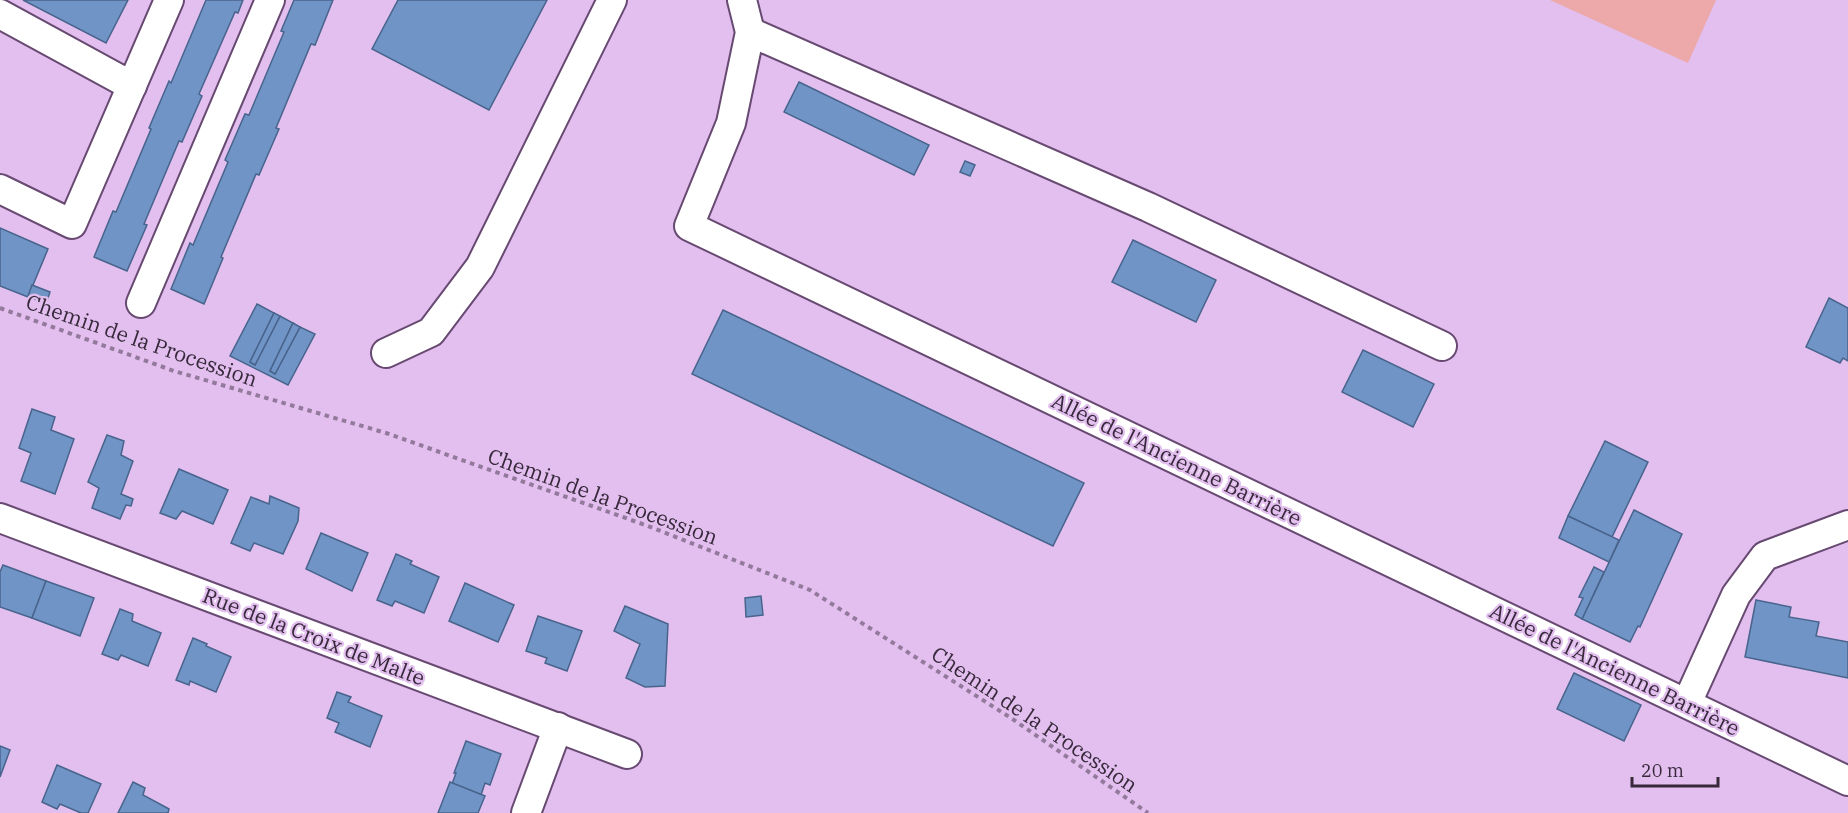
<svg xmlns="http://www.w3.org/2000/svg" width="1848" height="813" font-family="'IBM Plex Serif',serif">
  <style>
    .green { fill: #eda8aa }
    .building { fill: #7194c6; stroke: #48648d; stroke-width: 1.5 }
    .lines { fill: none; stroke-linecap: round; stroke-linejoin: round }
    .minor-casing { stroke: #674971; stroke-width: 32 }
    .path { stroke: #937a9c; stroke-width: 4; stroke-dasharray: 4.5 4.5; stroke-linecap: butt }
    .minor { stroke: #fff; stroke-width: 28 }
    .labels { text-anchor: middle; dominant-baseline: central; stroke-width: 4.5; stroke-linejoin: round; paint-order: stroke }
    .street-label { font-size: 21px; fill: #37293b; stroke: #e2bfee }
  </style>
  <rect width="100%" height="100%" fill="#e2bfee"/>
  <path class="green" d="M1550 0H1716L1688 63Z"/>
  <g class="building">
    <path d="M23 0H128L106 43Z"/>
    <path d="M206 0H243L238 13 235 12 199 94 202 96 182 142 179 141 144 224 147 225 127 271 94 257 113 211 116 212 151 129 149 128 169 81 171 83Z"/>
    <path d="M294 0H333L315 45 311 44 276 128 279 129 259 175 256 174 221 257 223 258 204 304 171 289 190 243 193 245 228 162 225 160 245 114 249 115 284 32 281 31Z"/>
    <path d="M398 0H547L489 110 372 49Z"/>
    <path d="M799 82 929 145 914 175 784 112Z"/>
    <path d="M965 161 975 165 970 176 960 172Z"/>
    <path d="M0 228 48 249 28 297 0 286Z"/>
    <path d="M1133 240 1216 280 1196 322 1112 282Z"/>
    <path d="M32 285 50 292 47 301 39 297 37 300 28 296Z"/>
    <path d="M1829 298 1848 308V361L1843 358 1840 363 1806 347Z"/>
    <path d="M257 304 274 313 250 362 255 365 280 316 293 323 270 371 275 374 300 327 315 334 288 385 230 356Z"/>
    <path d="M723 310 1084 483 1053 546 692 374Z"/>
    <path d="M274 313 280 316 255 365 250 362Z"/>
    <path d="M293 323 300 327 275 374 270 371Z"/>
    <path d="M1363 350 1434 384 1413 427 1342 392Z"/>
    <path d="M32 409 55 417 51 430 74 439 55 494 21 481 31 453 19 448Z"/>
    <path d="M107 435 124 441 121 455 133 461 121 494 133 499 131 506 126 505 120 519 92 508 99 488 88 482Z"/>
    <path d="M1605 441 1648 462 1612 537 1568 516Z"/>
    <path d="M179 469 228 490 213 524 182 511 176 519 160 513Z"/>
    <path d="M270 496 299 508 298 521 283 554 254 543 250 551 231 543 251 497 269 504Z"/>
    <path d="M1634 510 1682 534 1640 627 1638 626 1630 642 1582 619Z"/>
    <path d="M1568 516 1619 540 1609 562 1559 538Z"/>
    <path d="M321 533 368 553 352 591 306 569Z"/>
    <path d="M396 554 412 561 410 564 439 577 424 613 395 601 392 606 377 600Z"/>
    <path d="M3 565 46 581 32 618 0 607V572Z"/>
    <path d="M1594 567 1604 572 1582 619 1575 615 1583 598 1579 597Z"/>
    <path d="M46 581 94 598 80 636 32 618Z"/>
    <path d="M465 583 514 605 498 642 449 621Z"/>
    <path d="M761 596 763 615 746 617 745 598Z"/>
    <path d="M1756 600 1791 607 1789 617 1819 622 1816 636 1848 642V678L1745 657Z"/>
    <path d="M625 606 668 624 665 686 645 687 626 678 640 644 614 631Z"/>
    <path d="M120 609 133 614 132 621 161 633 148 666 121 655 118 660 102 654Z"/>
    <path d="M538 616 582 631 567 671 545 663 547 658 526 651Z"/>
    <path d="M193 638 207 644 206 646 231 657 216 692 190 681 189 685 176 680Z"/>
    <path d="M1574 673 1641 705 1624 741 1557 709Z"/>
    <path d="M337 692 351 697 348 702 382 716 370 747 335 732 339 723 327 718Z"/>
    <path d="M466 741 501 754 490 785 485 783 481 795 452 784 456 773H454Z"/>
    <path d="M0 746 10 750 0 777Z"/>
    <path d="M57 765 101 784 88 813H81L60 804 57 809 42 802Z"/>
    <path d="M133 782 145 788 143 795 169 809 168 813H118Z"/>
    <path d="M450 782 485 796 478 813H438Z"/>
  </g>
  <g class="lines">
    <defs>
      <g id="minor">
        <path d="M742 0 750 32 731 123 689 226 1848 781"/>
        <path d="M0 14 132 86"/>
        <path d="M750 32 1148 207 1442 346"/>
        <path d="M0 189 72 224 169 0"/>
        <path d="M141 303 270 0"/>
        <path d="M386 353 431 332 480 267 612 0"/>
        <path d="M0 518 627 754"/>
        <path d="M1687 703 1736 595 1765 556 1848 525"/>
        <path d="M526 813 558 727"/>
      </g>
    </defs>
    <use href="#minor" class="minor-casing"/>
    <path class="path" d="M0 308 174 371 386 433 648 526 810 590 1011 718 1148 813"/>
    <use href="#minor" class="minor"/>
  </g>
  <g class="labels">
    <g class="street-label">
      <text transform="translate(142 340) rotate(19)">Chemin de la Procession</text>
      <text transform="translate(1177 459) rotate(26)">Allée de l'Ancienne Barrière</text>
      <text transform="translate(603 496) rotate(20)">Chemin de la Procession</text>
      <text transform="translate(314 636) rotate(21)">Rue de la Croix de Malte</text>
      <text transform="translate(1615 669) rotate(26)">Allée de l'Ancienne Barrière</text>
      <text transform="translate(1035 719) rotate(34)">Chemin de la Procession</text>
    </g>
  </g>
  <path d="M1632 777v9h86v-9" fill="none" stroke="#37293b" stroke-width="3"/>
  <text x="1641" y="777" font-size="18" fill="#37293b" stroke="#e2bfee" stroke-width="4.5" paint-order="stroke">20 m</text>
</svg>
